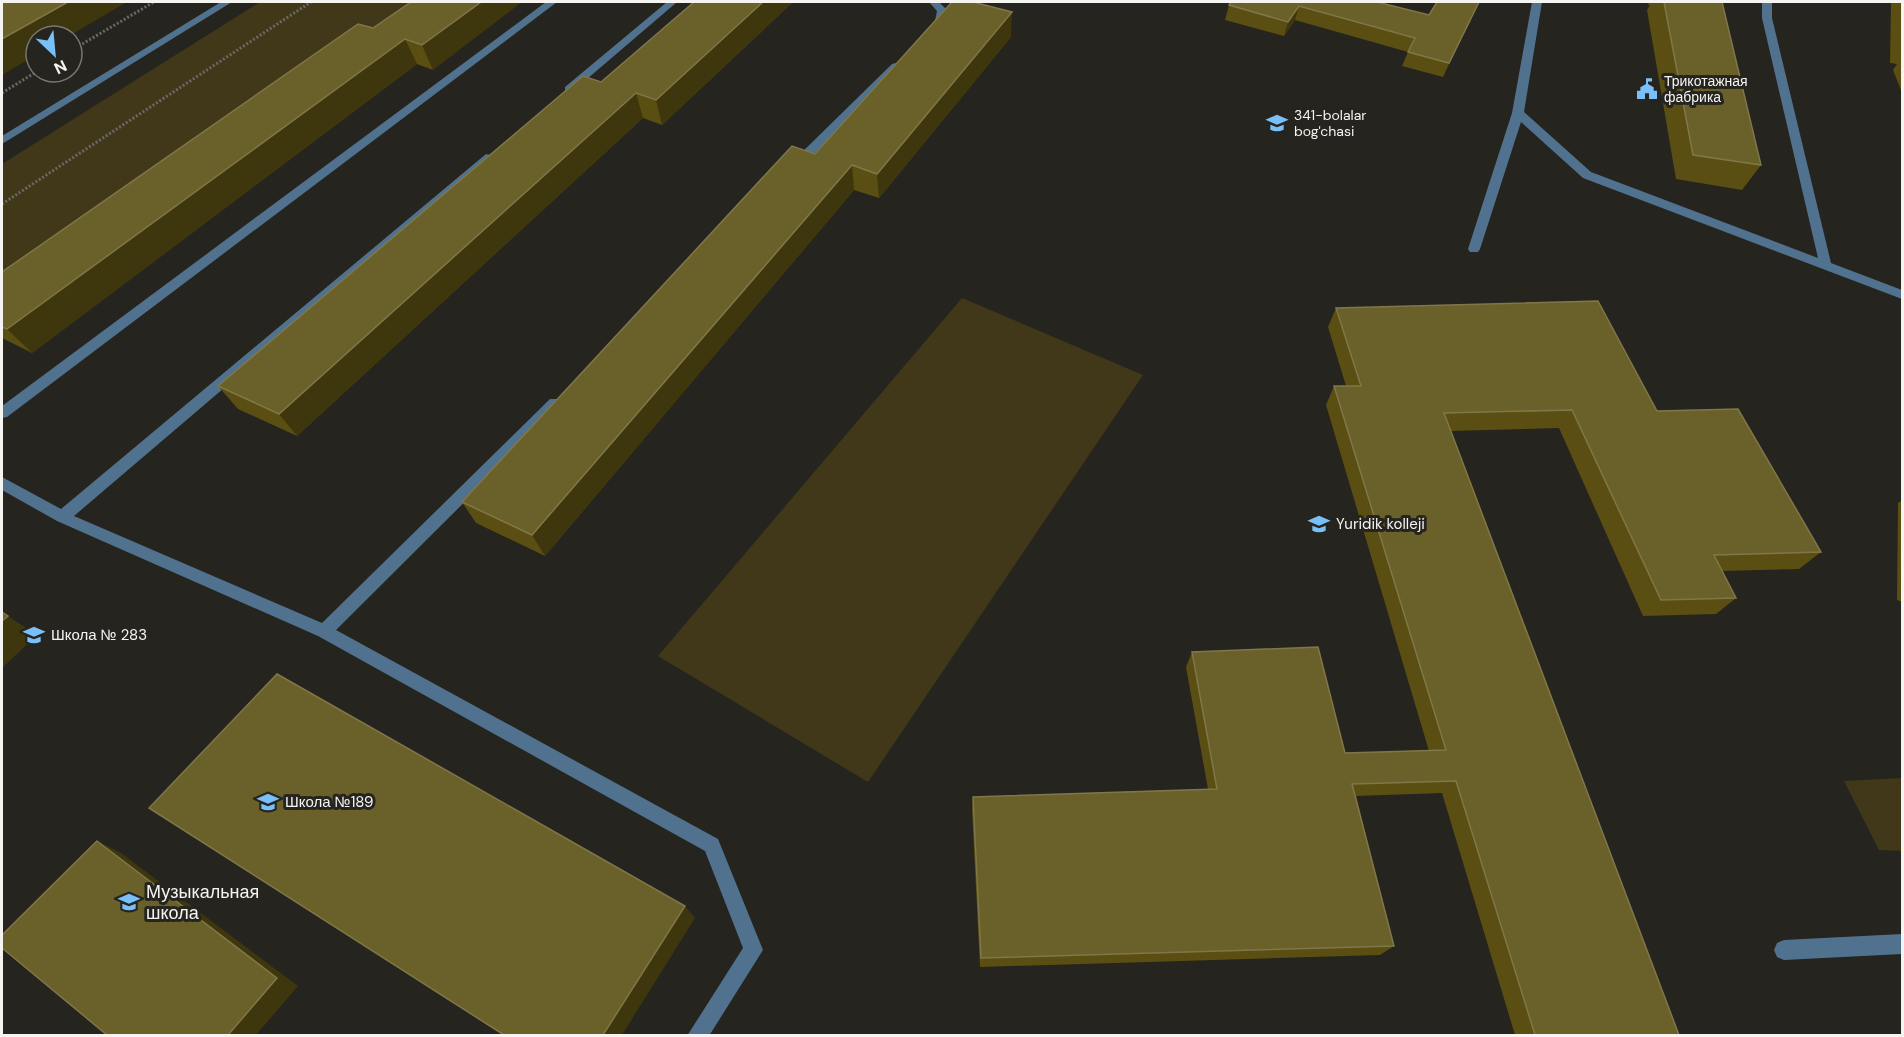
<svg xmlns="http://www.w3.org/2000/svg" width="1904" height="1037" font-family="'DM Sans',sans-serif">
  <style>
    .green { fill: #403818 }
    .lines { fill: none; stroke-linecap: round; stroke-linejoin: round }
    .path { stroke: #6a6965; stroke-width: 3; stroke-dasharray: 2 2; stroke-linecap: butt }
    .minor { fill: #51728e; fill-rule: evenodd }
    .wall { fill: #5a4e12 }
    .shaded-wall { fill: #3e360d }
    .building { fill: #6a602a; stroke: #807749; stroke-width: 1.5 }
    .labels { text-anchor: middle; dominant-baseline: central; stroke-width: 6; stroke-linejoin: round; paint-order: stroke }
    .far-poi-label { font-size: 14px; fill: #f5f4f1; stroke: #25241f; text-anchor: start }
    .poi-label { font-size: 15px; fill: #f5f4f1; stroke: #25241f; text-anchor: start }
    .near-poi-label { font-size: 18px; fill: #f5f4f1; stroke: #25241f; text-anchor: start }
  </style>
  <rect width="100%" height="100%" fill="#25241f"/>
  <g class="green">
    <path d="M260 2H428L2 295V164Z"/>
    <path d="M962 298 1143 375 868 782 658 656Z"/>
    <path d="M1902 778V851L1879 850 1844 781Z"/>
  </g>
  <g class="lines">
    <g class="path">
      <path d="M72 50 154 2"/>
      <path d="M2 93 36 72"/>
      <path d="M2 204 311 2"/>
    </g>
    <g class="minor">
      <path d="M221 2H232L2 144V136Z"/>
      <path d="M546 2H557L7 417 2 418V406Z"/>
      <path d="M667 2H677L573 91H565V87Z"/>
      <path d="M929 2H939L947 10 945 22 932 33 927 30 935 21 937 11Z"/>
      <path d="M1532 2H1542L1524 112 1591 172 1818 258 1762 18V2H1772V18L1831 263 1902 290V299L1583 178 1521 122 1480 249 1478 252H1470L1468 249 1512 113Z"/>
      <path d="M896 63 900 64V68L800 168H792V162L892 64Z"/>
      <path d="M486 154 490 155V161L74 516 322 623 550 399H560L562 403 560 407 336 630 718 839 763 950 709 1036H687L743 948 705 851 318 636 57 521 2 490V477L61 509Z"/>
      <path d="M1902 934V954L1784 960 1777 957 1774 950 1777 943 1784 940Z"/>
    </g>
  </g>
  <g class="wall">
    <path d="M411 2 433 70 417 64 32 353 2 338V272L373 28Z"/>
    <path d="M694 2H793L662 125 643 118 297 436 238 409 218 386 601 82Z"/>
    <path d="M1231 2 1429 15 1479 2 1443 77 1402 66 1408 52 1295 20 1284 36 1225 20 1229 5Z"/>
    <path d="M1649 2H1722L1761 165 1742 190 1676 179 1647 10 1650 5H1648Z"/>
    <path d="M1891 2H1902V93L1893 70 1897 64 1890 63Z"/>
    <path d="M1011 37 879 198 854 190 545 556 476 523 462 502 815 154Z"/>
    <path d="M1336 308 1657 411 1821 552 1799 569 1722 571 1736 598 1716 614 1643 616 1559 428 1450 431 1679 1035H1515L1442 793 1356 796 1394 946 1380 955 980 967 972 810 973 797 1208 789 1186 667 1192 652 1345 753 1429 751 1326 405 1334 386H1346L1328 327Z"/>
    <path d="M1902 500V602L1897 600 1898 503Z"/>
  </g>
  <g class="shaded-wall">
    <path d="M68 2H127L69 36H36V55L2 75V39Z"/>
    <path d="M481 2H522L433 70 422 45Z"/>
    <path d="M763 2H793L662 125 656 100Z"/>
    <path d="M1479 2 1443 77 1449 63Z"/>
    <path d="M1299 6 1295 20 1284 36 1288 22Z"/>
    <path d="M1012 12 1011 37 879 198 877 174Z"/>
    <path d="M405 39 417 64 32 353 7 329Z"/>
    <path d="M636 93 643 118 297 436 279 414Z"/>
    <path d="M852 165 854 190 545 556 532 535Z"/>
    <path d="M8 616 37 635 2 668V621Z"/>
    <path d="M97 841 121 853 298 986 256 1035H228Z"/>
    <path d="M685 906 695 918 622 1035H603Z"/>
  </g>
  <g class="building">
    <path d="M2 2H68L2 39Z"/>
    <path d="M411 2H481L422 45 405 39 7 329 2 327V272L358 24 373 28Z"/>
    <path d="M694 2H763L656 100 636 93 279 414 218 386 583 76 601 82Z"/>
    <path d="M952 2H973L1012 12 877 174 852 165 532 535 462 502 792 146 815 154Z"/>
    <path d="M1231 2H1377L1429 15 1437 2H1479L1449 63 1408 52 1415 38 1299 6 1288 22 1229 5Z"/>
    <path d="M1664 2H1722L1761 165 1693 155Z"/>
    <path d="M1598 301 1657 411 1738 409 1821 552 1714 555 1736 598 1661 600 1572 410 1444 413 1679 1035H1535L1456 781 1352 784 1394 946 981 958 973 797 1217 789 1192 652 1318 647 1345 753 1446 750 1334 386H1361L1336 308Z"/>
    <path d="M2 612 8 616 2 621Z"/>
    <path d="M277 674 685 906 603 1035H504L149 808Z"/>
    <path d="M97 841 277 978 228 1035H107L2 948V935Z"/>
  </g>
  <defs>
    <symbol id="civic-bare" viewBox="-9 -9 18 18"><path d="M-.6-6.5H3V-4.5H.6V-3L4-1V1h2V6H-6V1h2V-1L-.6-3ZM-1.2 2.5V6h2.4V2.5Z" fill="#79bff8" stroke="#25241f" stroke-width="2.5" paint-order="stroke"/></symbol>
    <symbol id="school-bare" viewBox="-9 -9 18 18"><path d="M0-5L7-2L0 1L-7-2ZM-4 1L0 2.5L4 1V4Q0 6-4 4Z" fill="#79bff8" stroke="#25241f" stroke-width="2.5" paint-order="stroke"/></symbol>
    <symbol id="university-bare" viewBox="-9 -9 18 18"><path d="M0-5L7-2L0 1L-7-2ZM-4 1L0 2.5L4 1V4Q0 6-4 4Z" fill="#79bff8" stroke="#25241f" stroke-width="2.5" paint-order="stroke"/></symbol>
  </defs>
  <g fill-rule="evenodd">
    <use href="#civic-bare" x="1632" y="74" width="30" height="30"/>
    <use href="#school-bare" x="1262" y="108" width="30" height="30"/>
    <use href="#university-bare" x="1304" y="509" width="30" height="30"/>
    <use href="#school-bare" x="19" y="620" width="30" height="30"/>
    <use href="#school-bare" x="253" y="787" width="30" height="30"/>
    <use href="#school-bare" x="114" y="887" width="30" height="30"/>
  </g>
  <g class="labels">
    <g class="far-poi-label">
      <text x="1664" y="81">Трикотажная<tspan x="1664" dy="16">фабрика</tspan></text>
      <text x="1294" y="115">341-bolalar<tspan x="1294" dy="16">bog'chasi</tspan></text>
    </g>
    <g class="poi-label">
      <text x="1336" y="524">Yuridik kolleji</text>
      <text x="51" y="635">Школа № 283</text>
      <text x="285" y="802">Школа №189</text>
    </g>
    <g class="near-poi-label">
      <text x="146" y="892">Музыкальная<tspan x="146" dy="21">школа</tspan></text>
    </g>
  </g>
  <rect width="1904" height="1037" fill="none" stroke="#f5f4f1" stroke-width="6"/>
  <g transform="translate(54 54) rotate(154)"><circle r="28" fill="#25241f" stroke="#787773" stroke-width="1.5"/>
  <path d="M0-4.5L10 22L0 15L-10 22Z" fill="#79bff8"/>
  <text y="-9" font-size="16" font-weight="bold" text-anchor="middle" fill="#f5f4f1">N</text>
  </g>
</svg>
